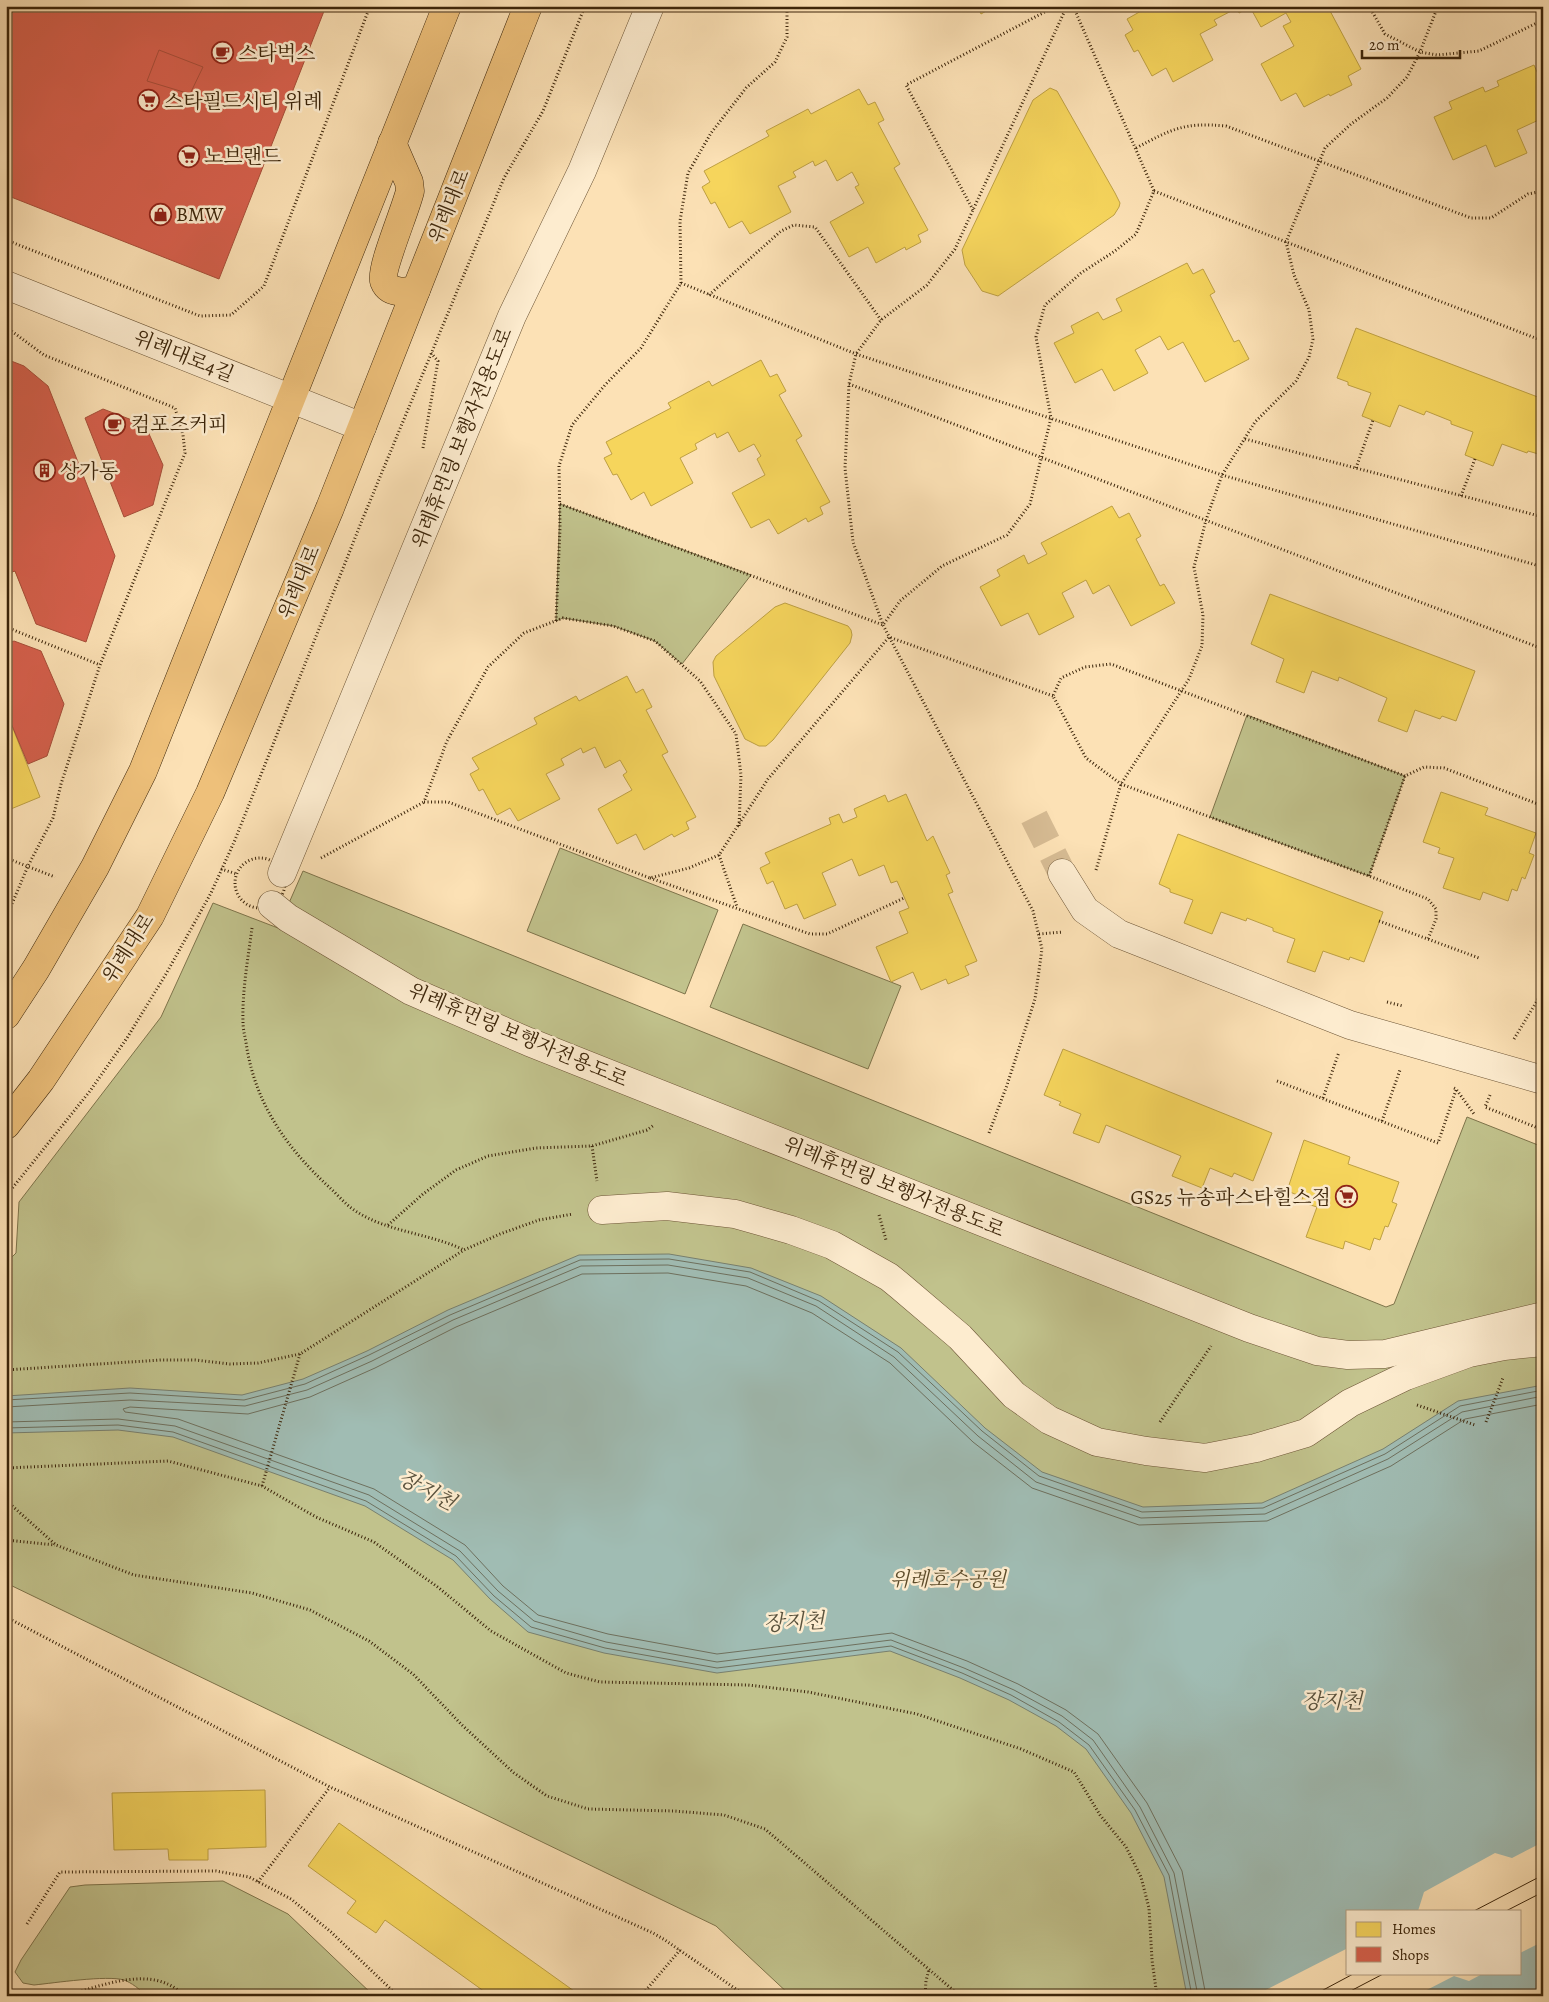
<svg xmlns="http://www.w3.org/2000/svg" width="1549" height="2002" font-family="Alegreya,'Noto Serif KR',serif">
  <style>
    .green { fill: #c1c28c; stroke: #7e744b; fill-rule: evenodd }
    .water { fill: #a0bcb3; stroke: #78806f; fill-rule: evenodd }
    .pier { fill: #fce1b5 }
    .homes { fill: #f6d55c; stroke: #bea043 }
    .shops { fill: #d6604d; stroke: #a84e39 }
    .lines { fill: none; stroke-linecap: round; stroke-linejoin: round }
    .shore { stroke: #6e705e; stroke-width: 1 }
    .minor-tunnel { stroke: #d6bb93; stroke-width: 28; stroke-dasharray: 28 14; stroke-linecap: butt }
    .minor-casing { stroke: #6c5435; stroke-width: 29 }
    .major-casing { stroke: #3c250a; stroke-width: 29 }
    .path { stroke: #3c250a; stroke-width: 3; stroke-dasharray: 1 2.5; stroke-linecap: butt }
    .minor { stroke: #fdeccf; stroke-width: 28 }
    .major { stroke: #eec07a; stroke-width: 28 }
    .tram { stroke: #3c250a; stroke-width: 1 }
    .labels { text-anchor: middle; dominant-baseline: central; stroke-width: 5; stroke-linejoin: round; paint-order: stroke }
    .poi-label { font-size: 20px; fill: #3c250a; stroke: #fdeccf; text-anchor: start }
    .street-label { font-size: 20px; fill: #3c250a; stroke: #fdeccf }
    .park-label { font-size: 20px; font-style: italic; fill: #5d4c2a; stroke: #fdeccf }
    .water-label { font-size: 21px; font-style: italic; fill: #5a523d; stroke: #fdeccf }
  </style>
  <rect width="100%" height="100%" fill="#fce1b5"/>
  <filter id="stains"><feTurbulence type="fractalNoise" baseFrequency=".004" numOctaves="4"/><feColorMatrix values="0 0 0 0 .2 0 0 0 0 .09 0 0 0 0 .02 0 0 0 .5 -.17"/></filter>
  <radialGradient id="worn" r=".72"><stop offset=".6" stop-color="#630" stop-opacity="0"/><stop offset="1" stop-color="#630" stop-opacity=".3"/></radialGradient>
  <g class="green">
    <path d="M560 504 751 575 682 664 655 641 614 626 563 618 556 621Z"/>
    <path d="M1247 715 1405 776 1369 876 1210 817Z"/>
    <path d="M560 848 718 910 685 994 527 931Z"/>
    <path d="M303 871 1386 1307 1394 1304 1467 1117 1543 1147V1996H791L716 1926 6 1583V1263L16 1253 19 1202 161 1017 213 903 278 928ZM1348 1911H1520V1973H1348Z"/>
    <path d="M743 924 901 986 868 1069 710 1007Z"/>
    <path d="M223 1881 288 1914 374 1996H145C142 1990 130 1982 124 1980 107 1975 54 1983 34 1985L23 1983 15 1972 21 1960 70 1887 85 1885Z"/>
  </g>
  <path class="water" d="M669 1254 751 1268 821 1296 901 1348 985 1428 1042 1472 1143 1507 1262 1503 1383 1449 1458 1401 1543 1385V1996H1187L1164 1877 1131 1813 1086 1749 1056 1726 1009 1700 960 1678 890 1651 717 1673 604 1653 528 1632 490 1599 453 1560 365 1506 173 1437 118 1430 6 1433V1396L130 1388 242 1395 303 1379 367 1351 448 1310 579 1255ZM1348 1911H1520V1973H1348Z"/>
  <g class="pier">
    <path d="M1543 1842 1542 1942 1520 1953V1911H1418L1424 1892 1495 1853 1512 1858Z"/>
    <path d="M1348 1948V1973H1484L1469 1981 1454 1976 1415 1996H1254Z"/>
  </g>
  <g class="homes">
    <path d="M977 6H995L981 14Z"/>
    <path d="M1150 6H1335L1329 9 1361 69 1348 76 1352 85 1330 96 1329 94 1304 107 1296 93 1281 101 1261 64 1294 46 1283 26 1291 22 1286 13 1261 27 1250 7 1239 13 1237 8 1214 20 1217 25 1200 34 1213 60 1173 82 1166 68 1152 76 1138 50 1134 52 1125 35 1133 30 1127 19Z"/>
    <path d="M1534 65 1537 72 1543 70V118L1517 130 1527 153 1495 167 1486 145 1453 160 1434 117 1452 109 1449 102 1483 87 1485 92 1499 86 1497 81Z"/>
    <path d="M1050 88 1057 91 1115 193 1120 203 1119 207 1114 215 998 296 982 291 965 265 962 250 1033 100Z"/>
    <path d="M859 89 868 105 875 102 884 120 878 123 900 164 894 168 928 230 918 235 921 242 906 250 905 247 876 263 868 247 849 257 830 222 864 203 855 187 859 185 852 172 837 181 826 160 815 166 813 161 793 172 796 177 778 186 791 212 750 234 742 221 729 228 715 202 711 204 702 187 710 182 704 171 769 136 766 131 808 109 811 114Z"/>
    <path d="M1187 263 1193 274 1203 269 1215 292 1210 295 1234 342 1239 340 1249 359 1205 382 1183 342 1168 350 1160 336 1135 350 1148 373 1114 391 1102 369 1075 383 1054 343 1074 333 1071 326 1098 312 1103 320 1122 311 1116 299Z"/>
    <path d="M1356 328 1543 399 1542 455 1528 451 1527 453 1502 444 1493 466 1465 455 1473 432 1451 424V421L1426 411 1424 415 1399 405 1390 427 1362 416 1371 393 1348 385V382L1337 378Z"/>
    <path d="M761 360 770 377 777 374 786 391 779 395 802 436 796 440 830 502 820 507 823 514 808 522 806 518 778 534 769 519 751 528 732 493 765 475 757 459 761 456 754 444 739 452 728 432 717 438 715 433 695 444 697 449 680 458 693 483 651 506 644 492 631 500 617 474 613 475 604 458 612 454 606 442 671 408 668 403 709 381 712 386Z"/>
    <path d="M6 430 69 585 28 601 15 571 6 574Z"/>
    <path d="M1112 506 1119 518 1129 513 1141 536 1136 539 1160 586 1164 584 1175 603 1131 626 1109 585 1093 594 1086 580 1062 593 1074 617 1039 635 1028 613 1001 626 980 587 1000 576 997 570 1024 555 1028 564 1047 554 1041 543Z"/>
    <path d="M1270 594 1475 671 1456 721 1442 716 1440 719 1415 710 1407 732 1378 721 1387 698 1339 677 1338 681 1312 671 1304 693 1276 682 1284 659 1251 644Z"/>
    <path d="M785 603 848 626 851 630 852 635 850 643 773 740 766 746H759L745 739 714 676 713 662 716 656 775 607Z"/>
    <path d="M627 676 636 693 643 689 652 707 646 710 668 752 662 755 696 817 686 822 689 829 674 837 672 834 644 850 636 834 617 844 598 809 632 790 623 775 627 772 620 760 605 768 595 747 583 753 581 748 561 759 564 765 546 774 560 799 518 821 510 808 497 815 483 789 479 791 470 774 479 769 472 758 537 724 534 718 576 696 579 701Z"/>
    <path d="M6 711 40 797 6 811Z"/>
    <path d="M1441 792 1488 808 1485 815 1536 833 1529 853 1534 855 1525 879 1522 877 1517 891 1512 889 1508 901 1483 892 1480 900 1443 888 1454 858 1438 853 1440 848 1423 842Z"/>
    <path d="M906 794 927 841 933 836 950 873 946 875 953 892 948 894 977 961 965 966 969 975 948 984 946 979 921 990 913 972 891 982 876 947 908 933 899 912 909 908 897 881 891 883 884 865 859 876 852 859 822 873 836 905 804 919 797 904 785 909 773 881 767 884 760 868 770 863 765 853 831 824 829 818 839 814 843 823 857 817 854 809 885 795 888 802Z"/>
    <path d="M1178 834 1383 912 1364 962 1350 957 1349 960 1323 951 1315 972 1287 962 1295 939 1273 931V928L1247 918 1246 921 1221 912 1212 934 1184 923 1193 900 1170 892V889L1159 884Z"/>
    <path d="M1063 1049 1272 1133 1253 1181 1234 1173 1232 1177 1210 1168 1202 1188 1172 1176 1181 1156 1106 1125 1099 1143 1073 1133 1081 1114 1059 1105 1061 1102 1044 1095Z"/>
    <path d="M1304 1140 1350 1157 1348 1164 1399 1182 1392 1202 1397 1204 1388 1227 1385 1226 1380 1240 1374 1238 1370 1250 1345 1241 1343 1249 1306 1237 1317 1207 1301 1202 1303 1197 1287 1191Z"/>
    <path d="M265 1790 266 1847 208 1849V1860H169L168 1849 114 1850 112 1793Z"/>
    <path d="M339 1823 581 1996H482L485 1992 385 1920 376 1933 347 1913 356 1901 308 1866Z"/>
  </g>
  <g class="shops">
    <path d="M6 6H326L219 279 6 195Z"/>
    <path d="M159 50 203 67 190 94 147 81Z"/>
    <path d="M6 359 24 366 48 386 115 556 86 642 36 624 15 571 6 574Z"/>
    <path d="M103 409 145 425 163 465 153 505 124 517 85 418Z"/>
    <path d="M14 641 41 651 64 704 47 756 28 764 6 711V644Z"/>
  </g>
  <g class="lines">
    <g class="shore">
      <path d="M6 1400 130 1393 244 1400 305 1384 369 1355 450 1315 580 1260 669 1259 750 1272 819 1301 898 1352 982 1431 1039 1476 1142 1512 1263 1508 1385 1454 1460 1406 1543 1390"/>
      <path d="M6 1407 130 1400 245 1406 307 1390 372 1361 453 1320 581 1266 668 1265 748 1278 816 1306 894 1357 978 1436 1036 1482 1141 1518 1265 1514 1388 1459 1462 1412 1543 1396"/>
      <path d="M6 1422 118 1419 175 1426 369 1495 460 1551 498 1591 534 1621 606 1642 717 1662 891 1640 964 1668 1014 1690 1062 1716 1093 1740 1140 1807 1174 1873 1198 1996"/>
      <path d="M6 1428 118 1425 173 1432 366 1501 456 1556 494 1596 531 1627 605 1648 717 1668 891 1646 962 1673 1011 1695 1059 1722 1089 1745 1135 1810 1169 1875 1192 1996"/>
      <path d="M1206 1996 1182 1871 1147 1803 1098 1734 1066 1710 1018 1684 967 1661 892 1633 717 1654 608 1634 538 1615 503 1586 465 1545 374 1489 178 1419 125 1412 123 1409 130 1407 248 1414 310 1397 375 1368 456 1327 582 1274 668 1273 746 1286 812 1313 890 1363 973 1442 1032 1488 1139 1525 1267 1521 1391 1466 1465 1419 1543 1404"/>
    </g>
    <path class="minor-tunnel" d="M1034 817 1062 873"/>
    <defs>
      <g id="minor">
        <path d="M6 285 362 427"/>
        <path d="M282 873 512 316 582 171 650 6"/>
        <path d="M1062 873 1085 910 1119 934 1350 1025 1543 1080"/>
        <path d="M272 905 288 918 411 991 529 1042 1249 1328 1317 1351 1348 1355 1385 1354 1543 1316"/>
        <path d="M602 1210 667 1206 735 1214 791 1230 832 1245 889 1277 900 1286 960 1337 1014 1395 1049 1420 1097 1442 1146 1451 1205 1458 1256 1448 1306 1433 1350 1403 1406 1376 1469 1353 1504 1346 1543 1342"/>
      </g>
      <g id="major">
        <path d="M392 143 409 182 410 191C406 209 380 269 384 281 389 294 406 292 416 290"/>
        <path d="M6 1015 36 969 95 867 143 771 447 6"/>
        <path d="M6 1125 41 1080 150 916 210 793 330 508 528 6"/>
      </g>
    </defs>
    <use href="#minor" class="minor-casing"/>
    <use href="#major" class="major-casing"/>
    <g class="path">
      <path d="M1369 6 1385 34 1420 52 1437 55 1479 51 1543 20"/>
      <path d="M1136 148C1172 129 1184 122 1226 126L1471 218H1491L1528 194 1543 191"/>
      <path d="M1154 191 1543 341"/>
      <path d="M973 210 906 85 1056 6"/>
      <path d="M6 240 200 316 231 315 264 286 370 6"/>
      <path d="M681 283 856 354 1222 475 1543 567"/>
      <path d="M709 295 781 231 794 225 815 227 881 320"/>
      <path d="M6 327 44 355 175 408 183 435 185 453 100 665 61 784 53 818 28 866 6 918"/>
      <path d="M849 384 1543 649"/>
      <path d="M1245 439 1543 517"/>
      <path d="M423 448 438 361 431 353"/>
      <path d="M1356 468 1373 420"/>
      <path d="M1461 496 1475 459"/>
      <path d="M560 504 883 625 900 601 942 566 1007 535 1030 504 1051 418 1036 337 1045 305 1081 273 1115 251 1136 234 1154 191 1073 6"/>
      <path d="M556 621 560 528 559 466 572 425 605 385 641 348 681 283 680 221 688 173 711 133 746 88 775 62 787 37V6"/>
      <path d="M6 627 100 665"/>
      <path d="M1405 776 1111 664 1085 667 1061 678 1053 696 1086 758 1121 784 1369 876 1428 899 1436 909V919L1428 939"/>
      <path d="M739 826 741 775 736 734 700 681 655 641 613 626 563 618 524 633 488 667 447 741 424 802H448L650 878 689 868 719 855 768 779 889 637 1053 696"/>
      <path d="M719 855 737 907"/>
      <path d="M6 858 55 877"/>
      <path d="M321 858 424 802"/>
      <circle cx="260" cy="883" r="25"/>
      <path d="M221 869 237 874"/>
      <path d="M1096 870 1121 784 1189 679 1202 646 1203 615 1194 567 1206 520 1222 475 1255 422 1296 381 1309 357 1313 339 1309 310 1294 275 1286 242 1325 148 1351 124 1387 98 1407 77 1420 52 1438 6"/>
      <path d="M1369 876 1405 776 1424 767 1444 768 1543 806"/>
      <path d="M650 878 810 934H827L904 898"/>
      <path d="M1379 921 1479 958"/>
      <path d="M252 928C248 959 242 991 243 1022 243 1031 246 1040 247 1049 257 1106 287 1148 329 1187 337 1194 345 1204 354 1210 386 1232 429 1233 464 1250"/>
      <path d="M1039 934 1063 932"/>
      <path d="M1387 1002 1403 1006"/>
      <path d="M1514 1039 1543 991"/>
      <path d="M1277 1081 1438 1143 1456 1090"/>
      <path d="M1454 1088 1456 1089 1474 1114"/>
      <path d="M1490 1095 1485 1107 1543 1130"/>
      <path d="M1323 1098 1339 1052"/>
      <path d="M1382 1121 1400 1070"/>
      <path d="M989 1133 1007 1085 1035 999 1042 949 1033 911 883 625 853 542 845 468 849 384 856 354 881 320 927 285 955 249 1067 6"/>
      <path d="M592 1146 597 1181"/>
      <path d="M6 1196 90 1091 127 1038 166 974 211 893 235 840 363 518 504 178 543 111 585 6"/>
      <path d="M879 1215 886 1240"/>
      <path d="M388 1225 423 1194 456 1170 488 1156 536 1148 592 1146 647 1130 654 1125"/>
      <path d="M6 1370 161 1360H195L230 1364 258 1363 300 1354 464 1250 500 1234 539 1220 573 1214"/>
      <path d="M1417 1405 1475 1425"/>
      <path d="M1160 1422 1211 1346"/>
      <path d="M1486 1422 1503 1378"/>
      <path d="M6 1468 168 1461 262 1486 316 1517 374 1542 439 1588 491 1631 566 1673 600 1682 748 1685 808 1692 917 1714 1021 1749 1074 1772 1100 1815 1126 1847 1141 1877 1149 1908 1152 1960 1157 1996"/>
      <path d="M262 1486 300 1354"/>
      <path d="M6 1503 10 1504 56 1545 134 1575 252 1593 310 1610 369 1641 413 1674 462 1725 514 1773 547 1796 588 1809 674 1811 724 1815 765 1829 960 1996"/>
      <path d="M6 1540 55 1545"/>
      <path d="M6 1617 330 1787 653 1933 665 1940 746 1996"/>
      <path d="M258 1882 330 1787"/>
      <path d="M27 1924 60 1872 216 1871 249 1877 291 1899 331 1932 398 1996"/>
      <path d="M65 1996C101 1986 154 1963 184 1996"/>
      <path d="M641 1996 680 1950"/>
      <path d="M925 1996 926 1981 929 1969"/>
    </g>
    <use href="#minor" class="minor"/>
    <use href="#major" class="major"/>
    <g class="tram">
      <path d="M1474 1911 1543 1875"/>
      <path d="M1506 1911 1543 1892"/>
      <path d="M1312 1996 1355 1973"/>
      <path d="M1341 1996 1385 1973"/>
    </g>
  </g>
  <defs>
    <symbol id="cafe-ring" viewBox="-11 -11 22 22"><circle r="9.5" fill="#fdeccf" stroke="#8f2418" stroke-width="1.5"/><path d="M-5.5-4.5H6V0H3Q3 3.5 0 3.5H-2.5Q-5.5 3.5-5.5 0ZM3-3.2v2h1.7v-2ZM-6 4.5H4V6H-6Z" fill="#8f2418"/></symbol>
    <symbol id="supermarket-ring" viewBox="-11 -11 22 22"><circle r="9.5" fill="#fdeccf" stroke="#8f2418" stroke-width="1.5"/><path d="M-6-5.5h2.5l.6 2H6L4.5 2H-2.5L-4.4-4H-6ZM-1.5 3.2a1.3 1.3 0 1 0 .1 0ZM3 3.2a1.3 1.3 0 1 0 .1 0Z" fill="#8f2418"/></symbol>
    <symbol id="shop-ring" viewBox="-11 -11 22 22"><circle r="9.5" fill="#fdeccf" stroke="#8f2418" stroke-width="1.5"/><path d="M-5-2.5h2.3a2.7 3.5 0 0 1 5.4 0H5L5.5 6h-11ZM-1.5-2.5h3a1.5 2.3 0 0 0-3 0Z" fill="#8f2418"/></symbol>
    <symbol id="building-ring" viewBox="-11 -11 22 22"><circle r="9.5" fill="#fdeccf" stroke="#8f2418" stroke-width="1.5"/><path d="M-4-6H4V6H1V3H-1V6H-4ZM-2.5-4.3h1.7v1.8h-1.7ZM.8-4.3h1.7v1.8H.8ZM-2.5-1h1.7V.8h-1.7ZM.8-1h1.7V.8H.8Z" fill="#8f2418"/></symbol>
  </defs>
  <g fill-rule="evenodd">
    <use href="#cafe-ring" x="210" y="40" width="25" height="25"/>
    <use href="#supermarket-ring" x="136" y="88" width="25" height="25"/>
    <use href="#supermarket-ring" x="176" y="144" width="25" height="25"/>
    <use href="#shop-ring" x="148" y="202" width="25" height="25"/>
    <use href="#cafe-ring" x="102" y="412" width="25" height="25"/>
    <use href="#building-ring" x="32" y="458" width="25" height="25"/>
    <use href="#supermarket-ring" x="1334" y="1184" width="25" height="25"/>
  </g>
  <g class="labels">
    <g class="poi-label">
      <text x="238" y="53">스타벅스</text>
      <text x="164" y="101">스타필드시티 위례</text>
      <text x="204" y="156">노브랜드</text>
      <text x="176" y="214">BMW</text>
      <text x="131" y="424">컴포즈커피</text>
      <text x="60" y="471">상가동</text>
      <text x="1331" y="1197" text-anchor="end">GS25 뉴송파스타힐스점</text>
    </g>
    <g class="street-label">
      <text transform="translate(449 206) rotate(-68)">위례대로</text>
      <text transform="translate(184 356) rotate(22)">위례대로4길</text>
      <text transform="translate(462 438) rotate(-68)">위례휴먼링 보행자전용도로</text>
      <text transform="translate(299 582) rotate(-67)">위례대로</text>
      <text transform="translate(128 948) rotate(-57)">위례대로</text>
      <text transform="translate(518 1035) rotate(23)">위례휴먼링 보행자전용도로</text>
      <text transform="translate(894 1187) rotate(22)">위례휴먼링 보행자전용도로</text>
    </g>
    <g class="park-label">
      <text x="948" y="1579">위례호수공원</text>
    </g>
    <g class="water-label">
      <text transform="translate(427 1490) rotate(28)">장지천</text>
      <text transform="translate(794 1622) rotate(-3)">장지천</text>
      <text x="1332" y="1701">장지천</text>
    </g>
  </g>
  <rect width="1549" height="2002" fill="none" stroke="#fce1b5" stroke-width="25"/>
  <rect x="8" y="8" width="1534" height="1987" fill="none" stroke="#3c250a" stroke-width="2.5"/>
  <rect x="12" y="12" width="1524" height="1977" fill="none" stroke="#3c250a"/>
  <rect x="1346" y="1910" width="175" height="65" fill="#fdeccf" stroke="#b09c80"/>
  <rect x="1356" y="1922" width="25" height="15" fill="#f6d55c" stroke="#b09c80"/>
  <text x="1392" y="1934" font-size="15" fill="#3c250a">Homes</text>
  <rect x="1356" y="1947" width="25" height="15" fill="#d6604d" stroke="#b09c80"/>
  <text x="1392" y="1960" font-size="15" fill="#3c250a">Shops</text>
  <path d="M1362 50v8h98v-8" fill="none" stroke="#3c250a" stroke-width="2.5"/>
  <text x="1369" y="50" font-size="15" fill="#3c250a" stroke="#fdeccf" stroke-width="4" paint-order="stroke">20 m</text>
  <rect width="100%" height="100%" filter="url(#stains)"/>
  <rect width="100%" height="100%" fill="url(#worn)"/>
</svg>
